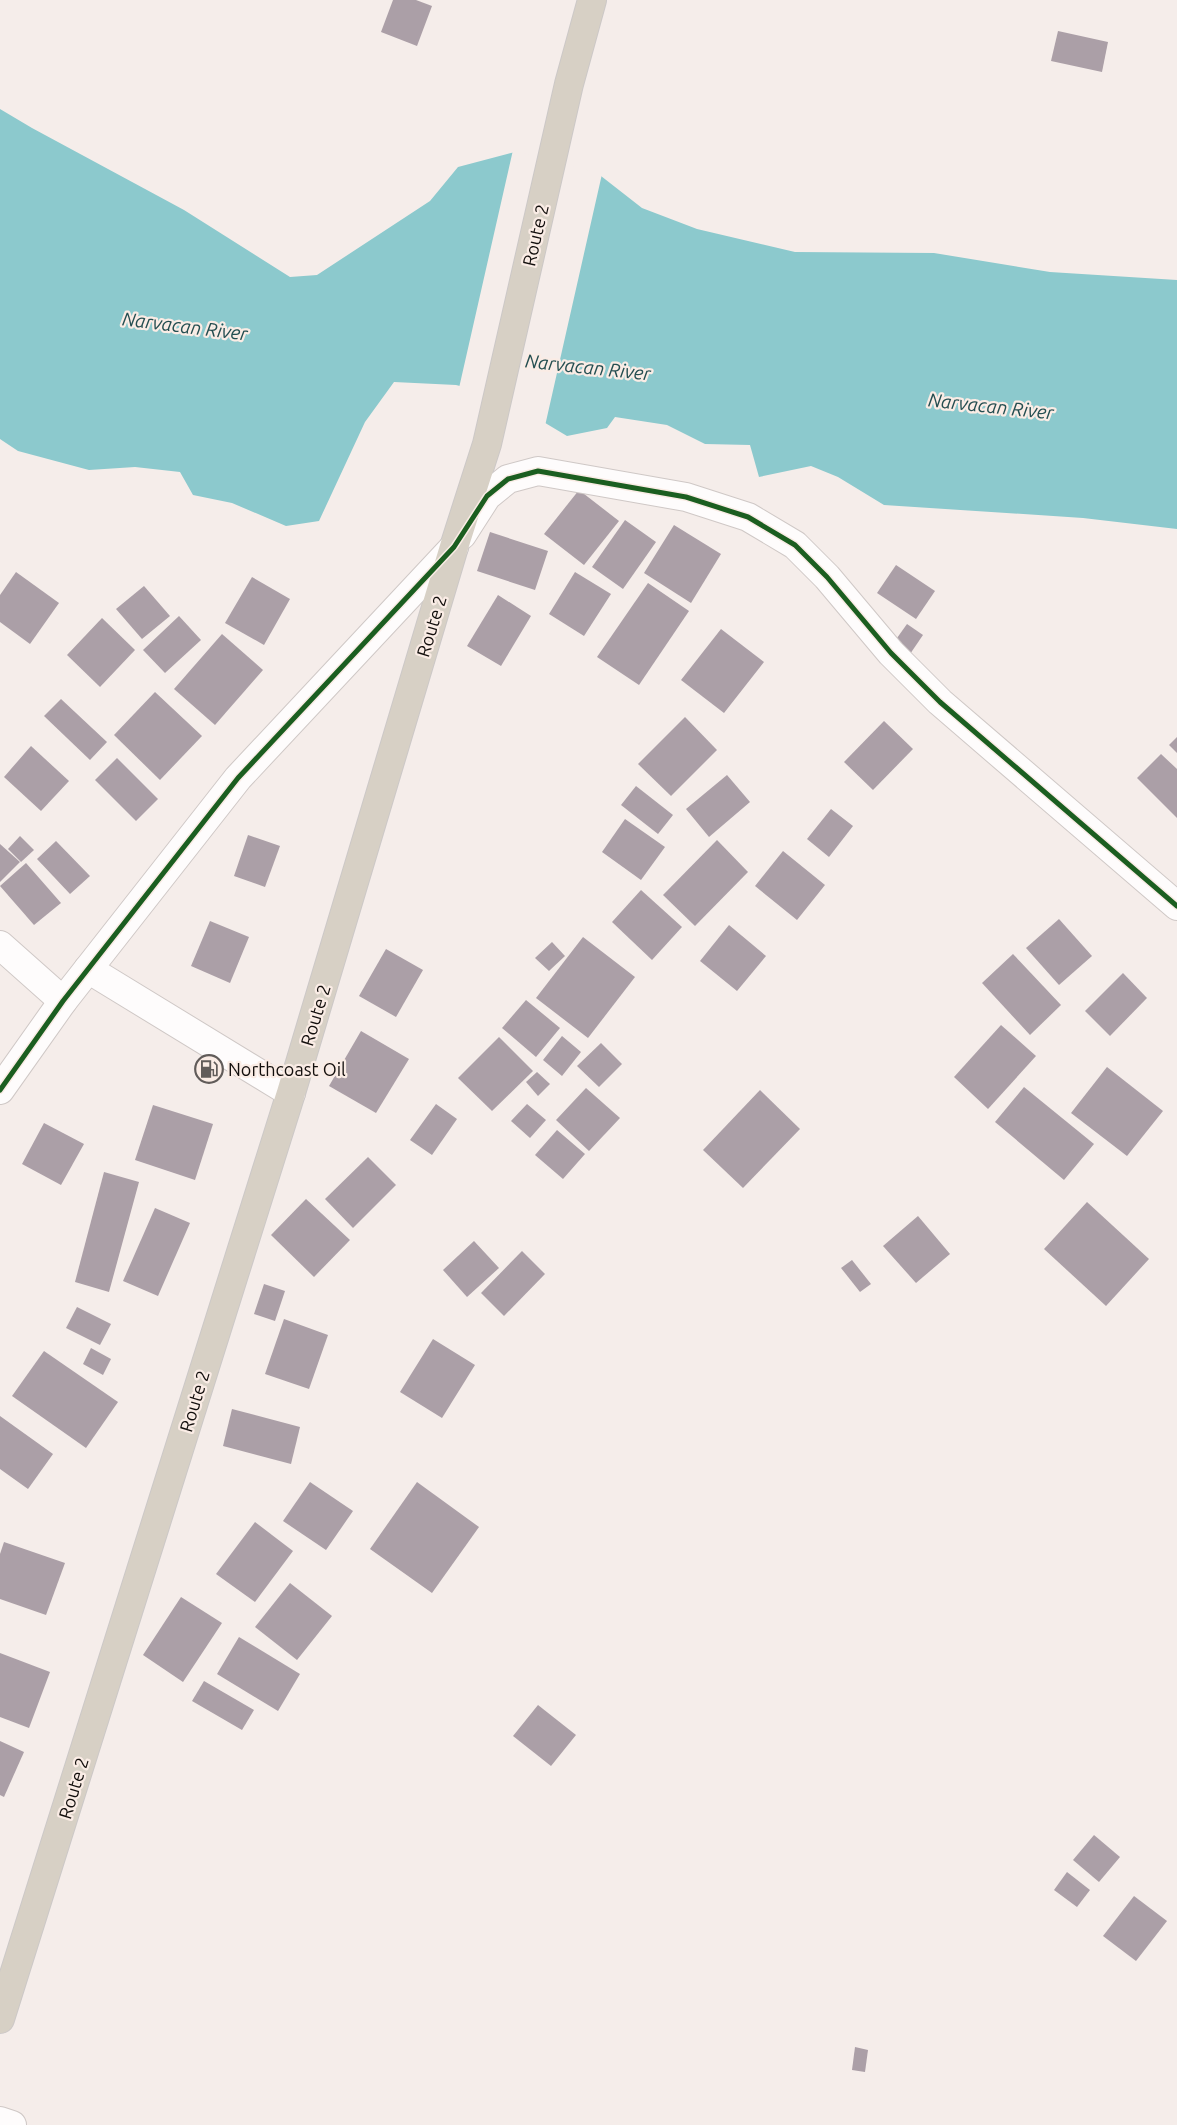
<svg xmlns="http://www.w3.org/2000/svg" width="1177" height="2125" font-family="Ubuntu,sans-serif">
  <style>
    .water { fill: #8cc9cd }
    .pier { fill: #f5edea }
    .building { fill: #ab9fa7 }
    .lines { fill: none; stroke-linecap: round; stroke-linejoin: round }
    .street-casing { stroke: #cfc8c6; stroke-width: 30 }
    .secondary-casing { stroke: #cfc8c6; stroke-width: 30 }
    .highway-casing { stroke: #ccc8c7; stroke-width: 30 }
    .street { stroke: #fefcfc; stroke-width: 28 }
    .secondary { stroke: #fefcfc; stroke-width: 28 }
    .highway { stroke: #d7d0c5; stroke-width: 28 }
    .cycleway-casing { stroke: #faece5; stroke-width: 8 }
    .cycleway { stroke: #1b5e20; stroke-width: 5 }
    .labels { text-anchor: middle; dominant-baseline: central; stroke-width: 4.5; stroke-linejoin: round; paint-order: stroke }
    .street-label { font-size: 18px; fill: #120e0c; stroke: #faece5 }
    .poi-label { font-size: 18px; fill: #120e0c; stroke: #faece5; text-anchor: start }
    .water-label { font-size: 19px; font-style: italic; fill: #244e51; stroke: #faece5 }
  </style>
  <rect width="100%" height="100%" fill="#f5edea"/>
  <path class="water" d="M0 109 32 128 184 210 290 277 317 275 430 201 458 167 515 152 601 176 642 208 697 229 795 252 934 253 1050 272 1177 280V529L1083 518 884 505 838 477 811 466 759 477 750 445 705 444 667 425 615 417 607 428 567 436 500 396 456 385 394 382 365 422 319 521 286 526 232 503 193 495 180 472 135 467 89 470 18 451 0 439Z"/>
  <path class="pier" d="M513 150 602 174 545 426 499 398 459 388Z"/>
  <g class="building">
    <path d="M393 0H416L432 6 417 46 381 32Z"/>
    <path d="M1058 31 1108 42 1102 72 1051 61Z"/>
    <path d="M579 490 619 521 584 565 544 534Z"/>
    <path d="M625 520 656 542 623 589 592 567Z"/>
    <path d="M674 525 721 554 691 603 644 573Z"/>
    <path d="M490 532 548 551 535 590 477 571Z"/>
    <path d="M896 565 935 591 916 619 877 593Z"/>
    <path d="M16 572 59 603 30 644 0 622V595Z"/>
    <path d="M575 572 611 594 584 636 549 614Z"/>
    <path d="M252 577 290 599 264 645 225 623Z"/>
    <path d="M648 583 689 611 639 685 597 657Z"/>
    <path d="M144 586 170 616 142 639 116 609Z"/>
    <path d="M498 595 531 616 501 666 467 646Z"/>
    <path d="M179 616 201 640 165 673 143 650Z"/>
    <path d="M102 618 135 650 100 687 67 655Z"/>
    <path d="M907 624 923 635 908 657 892 645Z"/>
    <path d="M721 629 764 662 724 713 681 680Z"/>
    <path d="M222 634 263 670 215 725 174 689Z"/>
    <path d="M155 692 202 736 160 780 114 735Z"/>
    <path d="M61 699 107 742 90 760 44 716Z"/>
    <path d="M685 717 717 750 671 796 638 764Z"/>
    <path d="M884 721 913 749 873 790 844 762Z"/>
    <path d="M1177 737V753L1169 745Z"/>
    <path d="M31 746 69 781 41 811 4 777Z"/>
    <path d="M1161 754 1177 769V818L1137 778Z"/>
    <path d="M117 758 158 799 136 821 95 780Z"/>
    <path d="M727 775 750 802 709 837 686 809Z"/>
    <path d="M636 786 673 815 658 834 621 805Z"/>
    <path d="M831 809 853 826 829 857 807 839Z"/>
    <path d="M625 819 665 847 641 880 602 852Z"/>
    <path d="M248 835 280 846 265 887 234 876Z"/>
    <path d="M20 836 34 850 21 862 8 849Z"/>
    <path d="M717 840 748 872 695 926 663 895Z"/>
    <path d="M56 841 90 876 70 894 37 859Z"/>
    <path d="M0 844 20 862 0 882Z"/>
    <path d="M783 851 825 885 797 920 755 886Z"/>
    <path d="M26 863 61 903 34 925 0 886Z"/>
    <path d="M641 890 682 927 652 960 612 922Z"/>
    <path d="M1059 919 1092 956 1059 985 1026 948Z"/>
    <path d="M210 921 249 937 230 983 191 966Z"/>
    <path d="M729 925 766 956 737 991 700 961Z"/>
    <path d="M583 937 635 977 588 1038 536 998Z"/>
    <path d="M552 942 565 956 549 971 535 958Z"/>
    <path d="M386 949 423 970 396 1017 359 996Z"/>
    <path d="M1013 954 1061 1005 1030 1035 982 983Z"/>
    <path d="M1123 973 1147 998 1110 1036 1085 1011Z"/>
    <path d="M526 1000 560 1028 536 1057 502 1028Z"/>
    <path d="M1001 1025 1036 1056 988 1109 954 1077Z"/>
    <path d="M361 1031 409 1059 376 1113 329 1086Z"/>
    <path d="M562 1036 581 1052 562 1076 543 1060Z"/>
    <path d="M499 1037 533 1071 492 1111 458 1078Z"/>
    <path d="M601 1043 622 1064 599 1087 577 1066Z"/>
    <path d="M1107 1067 1163 1111 1127 1156 1071 1113Z"/>
    <path d="M537 1072 550 1084 538 1096 526 1082Z"/>
    <path d="M1024 1087 1094 1144 1064 1180 995 1122Z"/>
    <path d="M586 1088 620 1118 589 1151 556 1120Z"/>
    <path d="M760 1090 800 1129 743 1188 703 1150Z"/>
    <path d="M436 1104 457 1119 432 1155 410 1140Z"/>
    <path d="M527 1104 546 1120 530 1138 511 1121Z"/>
    <path d="M153 1105 213 1124 195 1180 135 1160Z"/>
    <path d="M44 1123 84 1144 61 1185 22 1164Z"/>
    <path d="M557 1130 585 1154 563 1179 535 1155Z"/>
    <path d="M368 1157 396 1185 353 1228 325 1199Z"/>
    <path d="M104 1172 139 1182 109 1292 75 1282Z"/>
    <path d="M306 1199 350 1240 314 1277 271 1235Z"/>
    <path d="M1087 1202 1149 1259 1106 1306 1044 1249Z"/>
    <path d="M155 1208 190 1223 158 1296 123 1281Z"/>
    <path d="M918 1216 950 1254 916 1283 883 1246Z"/>
    <path d="M474 1241 499 1268 467 1297 443 1270Z"/>
    <path d="M522 1251 545 1274 504 1316 481 1293Z"/>
    <path d="M852 1260 871 1284 860 1292 841 1268Z"/>
    <path d="M264 1284 285 1291 275 1321 254 1314Z"/>
    <path d="M77 1307 111 1324 100 1345 66 1328Z"/>
    <path d="M284 1319 328 1335 309 1389 265 1374Z"/>
    <path d="M433 1339 475 1365 442 1418 400 1392Z"/>
    <path d="M91 1348 111 1359 103 1375 83 1364Z"/>
    <path d="M44 1351 118 1402 86 1448 12 1396Z"/>
    <path d="M232 1409 300 1427 291 1464 223 1446Z"/>
    <path d="M0 1416 53 1454 28 1489 0 1469Z"/>
    <path d="M310 1482 353 1511 326 1550 283 1521Z"/>
    <path d="M417 1482 479 1527 432 1593 370 1549Z"/>
    <path d="M255 1522 293 1551 255 1602 216 1574Z"/>
    <path d="M4 1542 65 1563 46 1615 0 1599V1554Z"/>
    <path d="M290 1583 332 1616 297 1660 255 1627Z"/>
    <path d="M181 1597 222 1623 183 1682 143 1655Z"/>
    <path d="M239 1637 300 1674 278 1711 217 1674Z"/>
    <path d="M0 1653 50 1672 29 1728 0 1717Z"/>
    <path d="M204 1681 254 1710 242 1730 192 1701Z"/>
    <path d="M538 1705 576 1735 551 1766 513 1736Z"/>
    <path d="M0 1741 24 1752 4 1797 0 1795Z"/>
    <path d="M1094 1835 1120 1857 1099 1882 1073 1860Z"/>
    <path d="M1067 1872 1090 1890 1077 1907 1054 1890Z"/>
    <path d="M1134 1896 1167 1921 1136 1961 1103 1936Z"/>
    <path d="M855 2047 868 2050 865 2072 852 2070Z"/>
  </g>
  <g class="lines">
    <defs>
      <g id="street">
        <path d="M462 535 487 496 508 479 538 471 686 497 748 517 795 545 827 577 891 653 940 702 1177 906"/>
        <path d="M0 945 63 1001"/>
        <path d="M88 969 291 1093"/>
        <path d="M0 2121 12 2125"/>
      </g>
      <path id="secondary" d="M0 1090 63 1001 238 778 454 547"/>
      <path id="highway" d="M0 2019 291 1093 454 547 487 444 569 84 592 0"/>
    </defs>
    <use href="#street" class="street-casing"/>
    <use href="#secondary" class="secondary-casing"/>
    <use href="#highway" class="highway-casing"/>
    <use href="#street" class="street"/>
    <use href="#secondary" class="secondary"/>
    <use href="#highway" class="highway"/>
    <defs>
      <path id="cycleway" d="M0 1090 63 1001 238 778 454 547 487 496 508 479 538 471 686 497 748 517 795 545 827 577 891 653 940 702 1177 906"/>
    </defs>
    <use href="#cycleway" class="cycleway-casing"/>
    <use href="#cycleway" class="cycleway"/>
  </g>
  <defs>
    <symbol id="fuel-ring" viewBox="-11 -11 22 22"><circle r="9.5" fill="#faece5" stroke="#615c5a" stroke-width="1.5"/><path d="M-5.5-6h7V0h2V4h1.3V-2.5L3-4.5l.8-.8L6-3V5H2.5V1h-1V6h-7ZM-4.2-4.7v3.2H.2V-4.7Z" fill="#615c5a"/></symbol>
  </defs>
  <g fill-rule="evenodd">
    <use href="#fuel-ring" x="193" y="1053" width="32" height="32"/>
  </g>
  <g class="labels">
    <g class="street-label">
      <text transform="translate(535 235) rotate(-77)">Route 2</text>
      <text transform="translate(431 626) rotate(-73)">Route 2</text>
      <text transform="translate(315 1015) rotate(-73)">Route 2</text>
      <text transform="translate(194 1401) rotate(-73)">Route 2</text>
      <text transform="translate(73 1788) rotate(-73)">Route 2</text>
    </g>
    <g class="poi-label">
      <text x="228" y="1069">Northcoast Oil</text>
    </g>
    <g class="water-label">
      <text transform="translate(185 326) rotate(7)">Narvacan River</text>
      <text transform="translate(588 367) rotate(6)">Narvacan River</text>
      <text transform="translate(991 406) rotate(6)">Narvacan River</text>
    </g>
  </g>
</svg>
